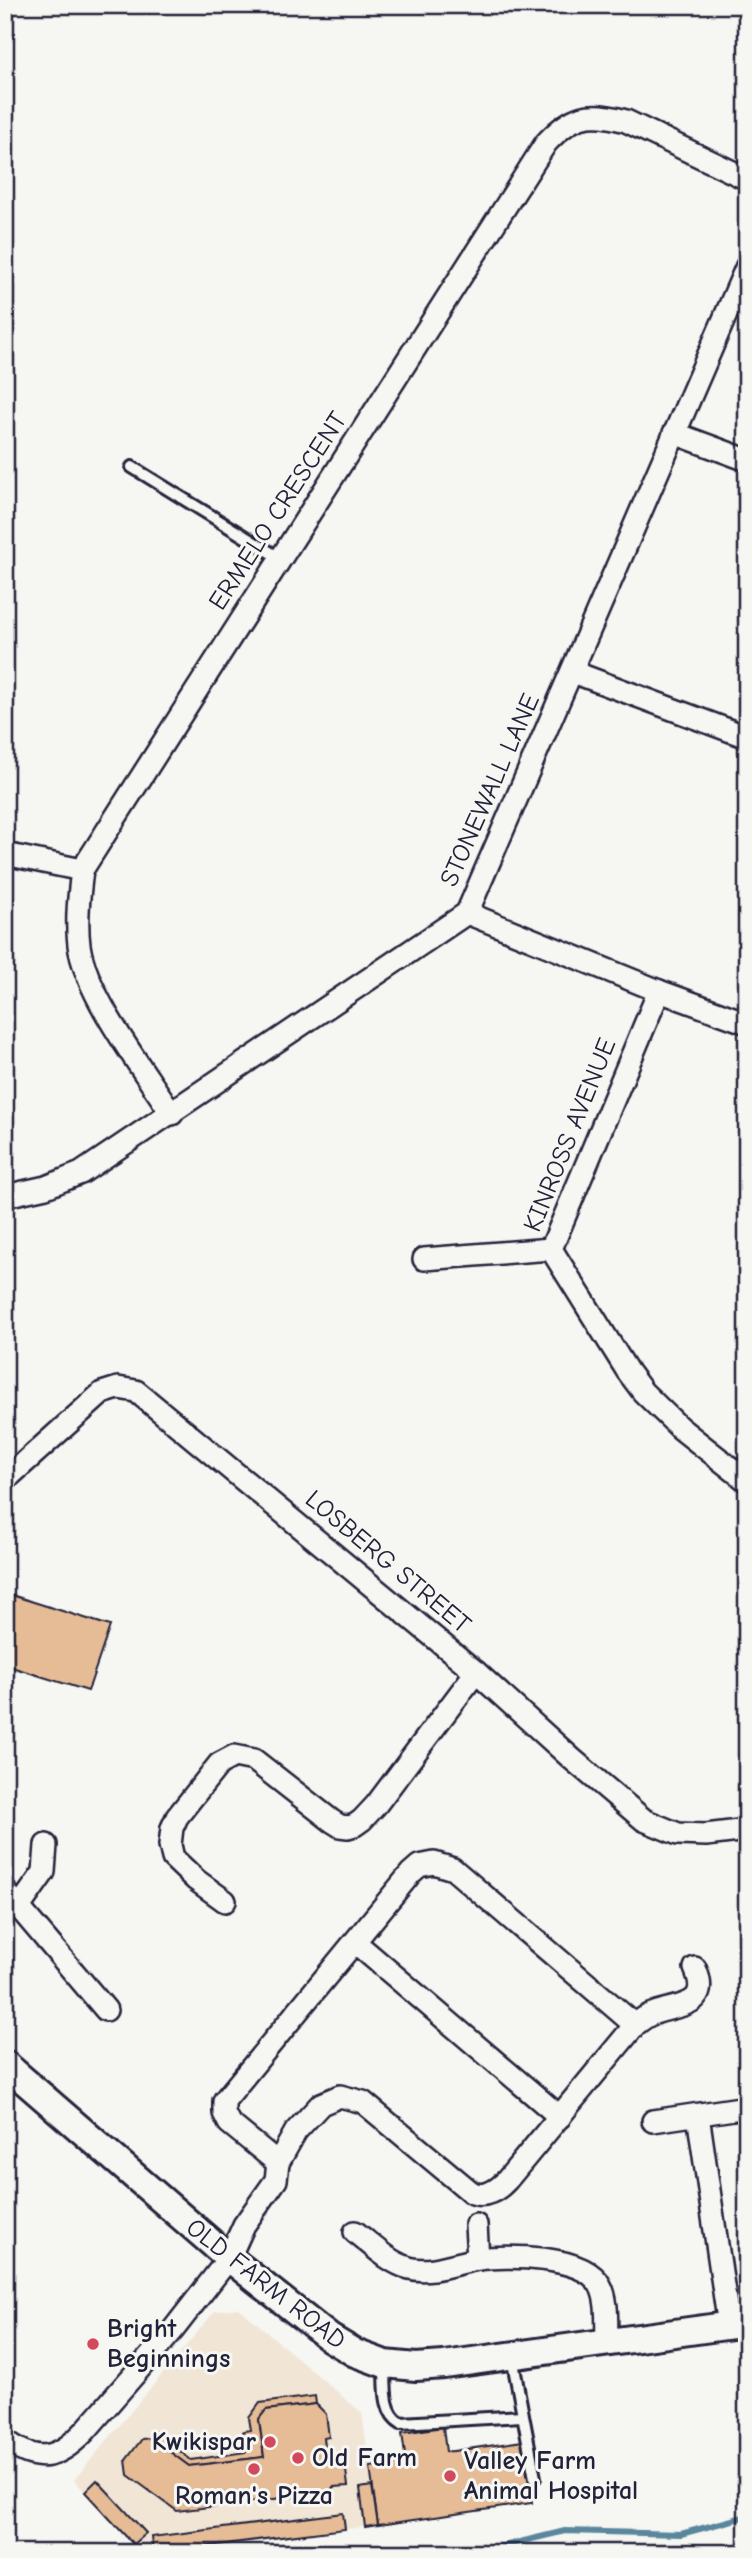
<svg xmlns="http://www.w3.org/2000/svg" width="752" height="2558" font-family="'Comic Neue',sans-serif">
  <style>
    .built { fill: #f1e5d6 }
    .lines { fill: none; stroke-linecap: round; stroke-linejoin: round }
    .stream { stroke: #5a879d; stroke-width: 6 }
    .building { fill: #e6bc96; stroke: #22223b; stroke-width: 2 }
    .service-casing { stroke: #22223b; stroke-width: 16 }
    .minor-casing { stroke: #22223b; stroke-width: 26 }
    .tertiary-casing { stroke: #22223b; stroke-width: 32 }
    .service { stroke: #f6f6f2; stroke-width: 10 }
    .minor { stroke: #f6f6f2; stroke-width: 21 }
    .tertiary { stroke: #f6f6f2; stroke-width: 26 }
    .poi-dot { fill: #d1495b; stroke: #f6f6f2; stroke-width: 2.5 }
    .labels { text-anchor: middle; dominant-baseline: central; stroke-width: 6; stroke-linejoin: round; paint-order: stroke }
    .street-label { font-size: 26px; fill: #22223b; stroke: #f6f6f2 }
    .poi-label { font-size: 26px; font-weight: bold; fill: #22223b; stroke: #f6f6f2; text-anchor: start }
  </style>
  <rect width="100%" height="100%" fill="#f6f6f2"/>
  <filter id="ink" filterUnits="userSpaceOnUse"><feTurbulence type="fractalNoise" baseFrequency=".0143" numOctaves="2"/><feDisplacementMap in="SourceGraphic" scale="14" xChannelSelector="R" yChannelSelector="G"/><feConvolveMatrix kernelMatrix="1 2 1 2 8 2 1 2 1" color-interpolation-filters="sRGB"/></filter>
  <g filter="url(#ink)">
    <path class="built" d="M239 2308 362 2413 378 2525 162 2553H142L74 2480 215 2311Z"/>
    <g class="lines">
      <path class="stream" d="M474 2553 565 2531 681 2534 747 2516"/>
    </g>
    <g class="building">
      <path d="M5 1593 110 1626 88 1691 5 1665Z"/>
      <path d="M315 2396 316 2404 266 2410 259 2419 264 2457 189 2466 151 2438 156 2432 191 2460 246 2452 243 2431 251 2430 249 2418 260 2403Z"/>
      <path d="M316 2404 326 2414 329 2437 324 2438 326 2454 329 2457 344 2455 348 2486 333 2487 330 2492 177 2511 128 2475 126 2460 142 2439 151 2438 189 2466 264 2457 259 2419 266 2410Z"/>
      <path d="M443 2427 446 2452 523 2441 532 2503 378 2525 370 2467 406 2462 402 2433Z"/>
      <path d="M97 2480 146 2533 133 2544 85 2492Z"/>
      <path d="M372 2486 378 2525 365 2527 360 2488Z"/>
      <path d="M343 2513 345 2529 153 2553 151 2537Z"/>
    </g>
    <g class="lines">
      <defs>
        <g id="service">
          <path d="M132 467 281 559"/>
          <path d="M512 2357 535 2478"/>
          <path d="M385 2364C386 2384 382 2412 401 2423L522 2416"/>
        </g>
        <g id="minor">
          <path d="M674 433 747 460"/>
          <path d="M573 672 747 737"/>
          <path d="M5 854 82 870"/>
          <path d="M467 913 659 991 747 1023"/>
          <path d="M659 991 551 1249 628 1372 643 1392 680 1428 747 1481"/>
          <path d="M172 1114C143 1069 86 996 79 945 76 920 79 895 82 870L546 143C572 115 589 110 626 121L747 179"/>
          <path d="M5 1196 46 1187 81 1173 467 913 747 266"/>
          <path d="M424 1259 551 1249"/>
          <path d="M5 1480 102 1393 118 1388 136 1391 476 1672 572 1759 644 1820 678 1834 706 1835 747 1830"/>
          <path d="M5 1891 106 2010"/>
          <path d="M225 1901 196 1880 173 1858 170 1845 172 1828 177 1817 219 1764 234 1756 254 1760 332 1821 340 1826 348 1827 355 1825 362 1820 376 1805 476 1672"/>
          <path d="M20 1906 44 1872 46 1845"/>
          <path d="M356 1943 560 2117"/>
          <path d="M698 2115 729 2326"/>
          <path d="M653 2121 747 2107"/>
          <path d="M278 2163 229 2123 224 2113V2101L411 1873 419 1866 434 1863 453 1869 635 2025"/>
          <path d="M476 2225 478 2259"/>
          <path d="M355 2232C371 2244 388 2262 409 2268 431 2274 455 2263 478 2259 507 2255 584 2255 600 2285 609 2301 606 2326 607 2344"/>
          <path d="M5 2440C38 2465 58 2459 85 2431L173 2330 229 2258 244 2225 276 2180 278 2163 296 2131 321 2104 340 2096 363 2102 471 2192C484 2199 498 2190 507 2180L635 2025C641 2020 647 2015 655 2013 679 2004 712 2007 695 1968"/>
        </g>
        <path id="tertiary" d="M5 2064 229 2258 330 2338 355 2353 385 2364 416 2367 444 2365 747 2323"/>
      </defs>
      <use href="#service" class="service-casing"/>
      <use href="#minor" class="minor-casing"/>
      <use href="#tertiary" class="tertiary-casing"/>
      <use href="#service" class="service"/>
      <use href="#minor" class="minor"/>
      <use href="#tertiary" class="tertiary"/>
    </g>
  </g>
  <g class="poi-dot">
    <circle cx="93" cy="2344" r="7"/>
    <circle cx="270" cy="2442" r="7"/>
    <circle cx="298" cy="2458" r="7"/>
    <circle cx="254" cy="2469" r="7"/>
    <circle cx="450" cy="2476" r="7"/>
  </g>
  <g class="labels">
    <g class="street-label">
      <text transform="translate(278 511) rotate(-57)">ERMELO CRESCENT</text>
      <text transform="translate(490 790) rotate(-66)">STONEWALL LANE</text>
      <text transform="translate(570 1135) rotate(-68)">KINROSS AVENUE</text>
      <text transform="translate(388 1562) rotate(40)">LOSBERG STREET</text>
      <text transform="translate(266 2284) rotate(38)">OLD FARM ROAD</text>
    </g>
    <g class="poi-label">
      <text x="107" y="2329">Bright<tspan x="107" dy="30">Beginnings</tspan></text>
      <text x="256" y="2442" text-anchor="end">Kwikispar</text>
      <text x="312" y="2458">Old Farm</text>
      <text x="464" y="2461">Valley Farm<tspan x="464" dy="30">Animal Hospital</tspan></text>
      <text x="254" y="2496" text-anchor="middle">Roman's Pizza</text>
    </g>
  </g>
  <rect width="752" height="2558" fill="none" stroke="#f6f6f2" stroke-width="28"/>
  <rect x="14" y="14" width="724" height="2530" fill="none" stroke="#22223b" stroke-width="2.5" filter="url(#ink)"/>
</svg>
